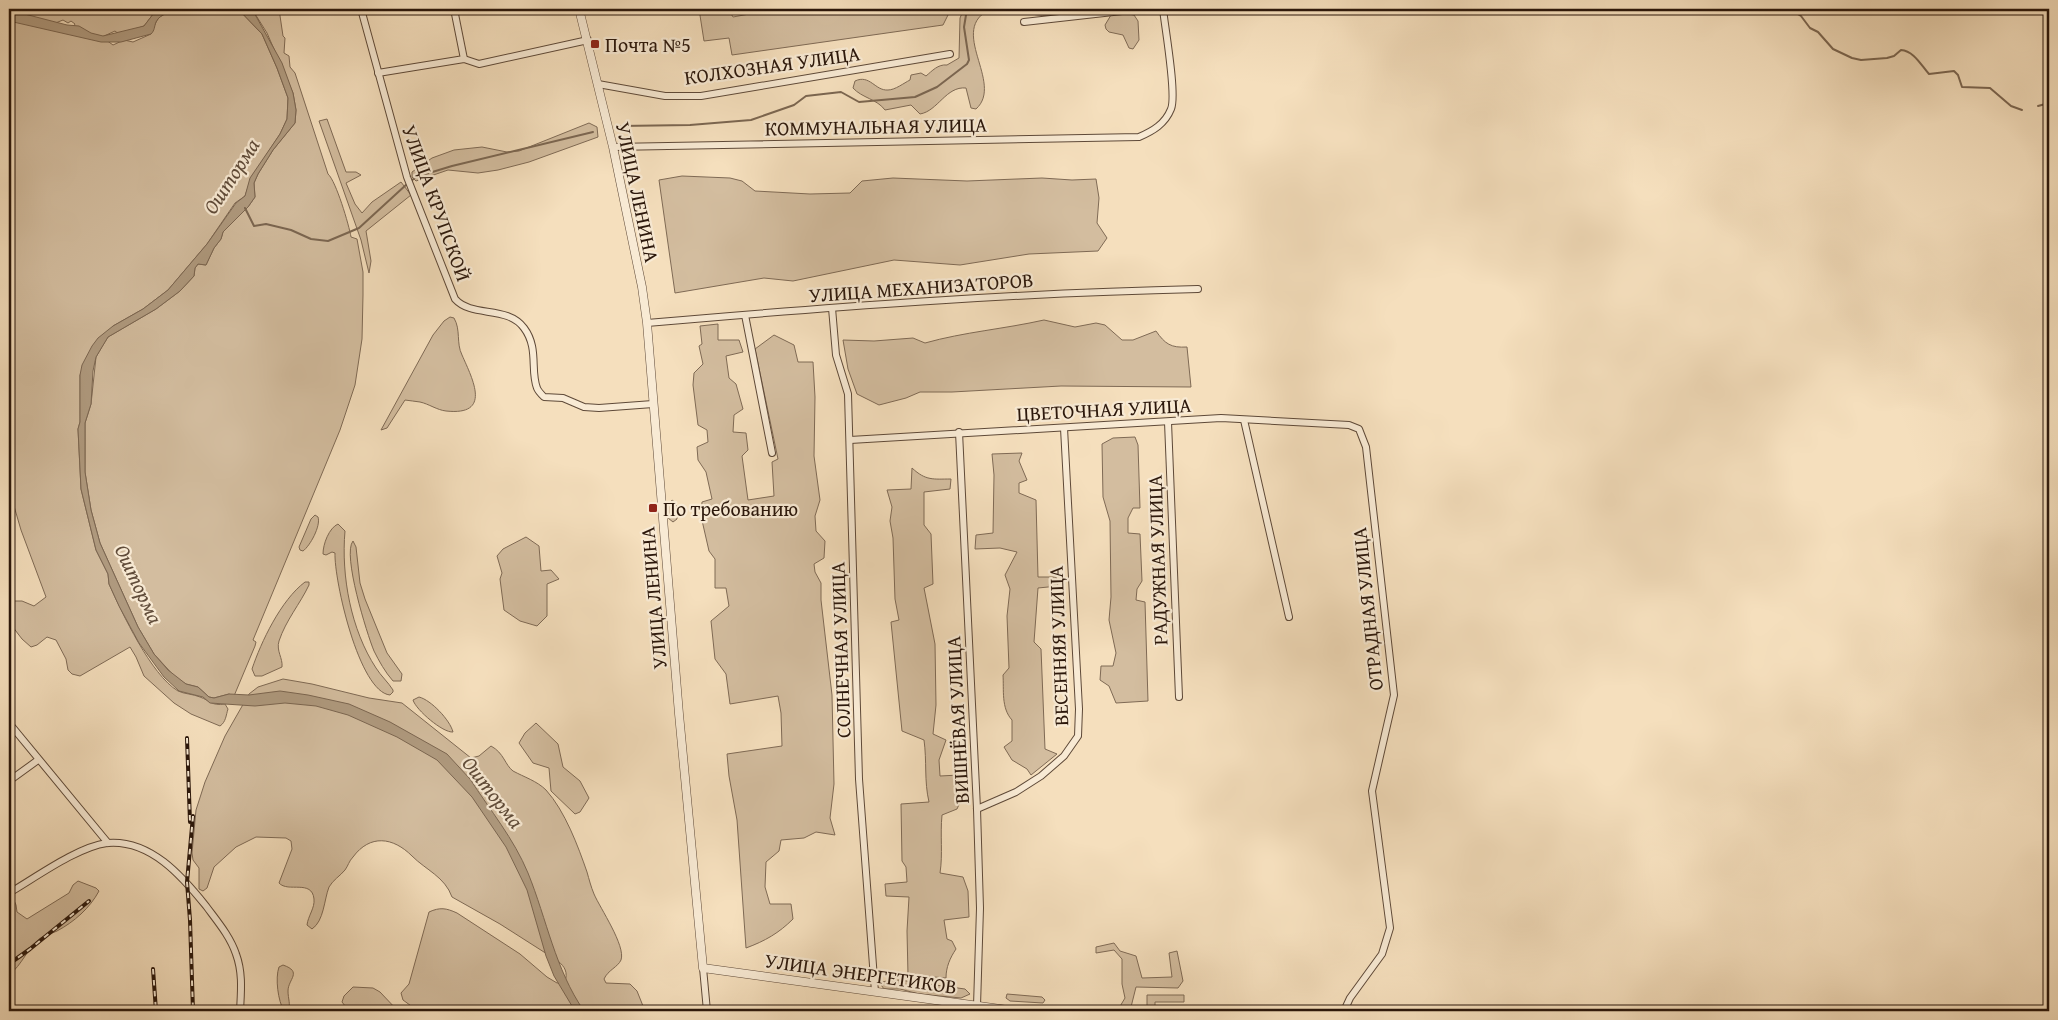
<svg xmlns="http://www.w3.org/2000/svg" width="2058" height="1020" font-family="'Gentium Book Plus',serif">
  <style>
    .green { fill: #d3bd9f; stroke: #7f6a55; fill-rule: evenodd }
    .water { fill: #b09b80; stroke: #7b6651 }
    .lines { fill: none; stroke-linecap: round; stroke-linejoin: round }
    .stream { stroke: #7b6651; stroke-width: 2 }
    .minor-casing { stroke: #5e4938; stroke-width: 8 }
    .tertiary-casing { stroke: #5e4938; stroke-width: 9 }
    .minor { stroke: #f8ead4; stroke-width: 6 }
    .tertiary { stroke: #f8ead4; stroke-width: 8 }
    .rail-casing { stroke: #2b170b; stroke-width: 4 }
    .rail { stroke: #f8ead4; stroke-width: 2; stroke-dasharray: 5.5; stroke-linecap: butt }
    .poi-dot { fill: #8f2418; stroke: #f8ead4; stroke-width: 2 }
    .labels { text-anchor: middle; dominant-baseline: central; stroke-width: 4.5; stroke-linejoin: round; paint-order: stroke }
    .poi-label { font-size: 20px; fill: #2b170b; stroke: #f8ead4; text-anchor: start }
    .street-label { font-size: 20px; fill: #2b170b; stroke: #f8ead4 }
    .water-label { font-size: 21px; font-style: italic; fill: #604c3a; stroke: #f8ead4 }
  </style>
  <rect width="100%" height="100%" fill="#f5dfbd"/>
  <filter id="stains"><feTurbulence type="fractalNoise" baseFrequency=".004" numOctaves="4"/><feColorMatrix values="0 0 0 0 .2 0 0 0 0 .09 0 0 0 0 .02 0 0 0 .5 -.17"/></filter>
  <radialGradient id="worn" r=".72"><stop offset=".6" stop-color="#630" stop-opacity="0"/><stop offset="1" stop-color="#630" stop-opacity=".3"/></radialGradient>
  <g class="green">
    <path d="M9 9H157L144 26 120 35 115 31 102 37 113 45 124 40 133 42 151 34C154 29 155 21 160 17 178 3 216 9 238 9L262 34 277 68 288 98 287 119 280 134 251 178 245 196 235 203 207 244 168 290 143 309 113 326 80 375V422L78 429 81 489 96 550 108 574 109 584C122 613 151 675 178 691 184 694 193 694 200 697 211 701 211 706 225 704L228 709C226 715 226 722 220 726L191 714 174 703 144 676 136 657 130 647 80 676 72 674 68 670 66 659 56 640 47 637 37 645 31 647 22 639 9 622V601H22L34 606 46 597 21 530 9 489ZM63 20 68 23 71 21 75 24 71 31 53 24Z"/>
    <path d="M252 9H279L283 36 285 38 284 53 289 56 290 67 295 73 328 174C336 181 349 225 351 237L357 239 363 272V295L362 339 355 385 340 430 253 640 256 642 255 646 234 696 229 694 214 698 209 697 198 687 186 684 176 678 154 654 138 627 100 543 91 510 85 472V423L91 404 96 357 103 345 108 337 156 309 180 291 194 276 195 268 198 264 206 265 214 248 221 239 223 232 248 207 255 197 254 183 258 174 273 150 295 123 296 110 293 93 267 33Z"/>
    <path d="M699 9H728L733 17 776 9H838L839 11 849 9H951L943 25 732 55 729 38 704 41Z"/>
    <path d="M961 9H991C946 29 1005 83 976 109L971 108 966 88C946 86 938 111 920 114L911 105 885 110C877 99 862 98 853 88L855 81C870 74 875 91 888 90 895 90 904 83 910 80L911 75 921 73 926 76C932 71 938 64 947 65L959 58 960 18 963 11Z"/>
    <path d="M1013 9H1062L1060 13C1046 18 1026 14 1013 9Z"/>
    <path d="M1123 13 1134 15 1138 21 1139 40 1133 49 1129 48 1123 35 1109 32 1106 29 1105 25 1111 15Z"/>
    <path d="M327 119 346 172H356L361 175 346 183 355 204 362 213 372 202 401 182 411 195 366 231 371 261 369 273 361 240 319 121Z"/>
    <path d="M589 123 597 127 598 137 529 162 498 170 478 173 448 170 416 181 412 177V172L432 158 454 150 482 147 507 152 519 151Z"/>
    <path d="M682 176 730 178 742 181 755 191 810 194 850 193 862 181 893 178 967 181 1042 178 1072 180 1096 179 1099 198 1097 223 1107 238 1098 251 1029 254 960 265 894 260 793 281 764 278 675 293 659 180Z"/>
    <path d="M450 317 454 318C461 330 456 343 462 355 473 380 492 416 446 411 437 410 429 404 420 402 415 401 410 401 405 400L387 428 381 430 433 335 444 321Z"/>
    <path d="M1044 320 1075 327 1096 323 1105 325 1122 340H1133L1156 331C1165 344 1171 348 1187 347L1191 387 1061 386 952 392H920L906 398 879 405 857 394 848 369 843 340 874 341 913 338 925 343C964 332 1004 329 1044 320Z"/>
    <path d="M718 324V340H739L743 352 726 356 729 378 736 384 743 409 734 415 733 432 746 433 748 450 742 456 748 500 774 496 772 462 778 459 755 349 774 335 794 345 798 362H813L815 397 814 456 820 500 815 516 816 531 825 541 824 558 814 564 815 572 821 583V600L832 695 834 784 830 818 835 835 816 832 804 838 781 840 779 851 766 862 765 887 770 904H791L793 919C779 933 765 941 746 948L737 820 729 776 727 754 782 746 781 713 778 696 730 704 726 674 715 659 711 621 729 606 726 588H715V559L709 551 701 516 702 502 712 499 706 472 698 460 697 447 708 442 707 430 698 425 693 385 694 373 703 364 699 346 702 344 700 326Z"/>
    <path d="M1135 437 1138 445 1140 508H1133L1128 518V533L1140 534 1142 581 1137 589 1136 600 1145 602 1148 701 1116 703 1109 686 1100 680 1101 666H1113L1116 653 1109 620 1111 597 1110 521 1103 497 1102 444 1113 438Z"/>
    <path d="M1022 453 1019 461 1027 480 1019 483V493L1036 500 1038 577H1056L1058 586 1038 588 1034 642 1041 649 1045 749 1057 754 1031 775 1027 769 1012 760 1004 747 1012 741V720C1001 708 1004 690 1003 675L1009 668 1007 616 1010 589 1005 575 1017 552 1000 548 975 549 976 535 993 533 994 475 992 454Z"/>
    <path d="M912 468C926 481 933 479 951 479L950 489 924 492V525L931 534 933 584 924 588 935 644 936 705 933 734 946 740 939 760 940 776 959 775 962 798 957 809 942 815C940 835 943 854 940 873L963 877 968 891 969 917 944 920 947 939 952 941 956 949C950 958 946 967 946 978L908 975 907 931 909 897 886 896 885 884 907 882 906 867 902 861 901 804 929 802C924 781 927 761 924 740L902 731 891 622 899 620 895 599 893 538 890 521 892 507 887 490 911 489Z"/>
    <path d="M672 500 676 503 677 519 673 522 668 518V504Z"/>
    <path d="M315 515 318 517C321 526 310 546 303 551L300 550 299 547 311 519Z"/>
    <path d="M338 524 345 531C341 576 351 630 376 668 381 676 388 682 393 690V692L390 695C359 692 334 580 335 553L332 552 326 555 323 554C323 544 329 528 338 524Z"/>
    <path d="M526 537 539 546 541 571 551 570 559 579 547 584V616L537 626 520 621 504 610 500 579 502 573 497 556 503 549Z"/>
    <path d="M353 541 356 547 360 583 365 599 387 653 402 674 401 681H393C385 672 379 661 374 651 367 634 342 554 353 541Z"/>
    <path d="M305 582H309V585C300 604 286 620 279 641 276 651 283 658 282 667L262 676H255L252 669C261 642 281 600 305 582Z"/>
    <path d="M283 679 312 684 369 698 402 703 471 758 479 756 491 746C504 753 505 765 513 771 524 777 537 781 546 790 565 811 578 846 587 872 589 879 591 887 594 894 600 908 626 946 621 960 618 967 608 970 604 979L606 983 630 984 637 991 645 1011H418L403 1000 401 993 409 984 429 912C440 907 446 908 457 913L520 954 547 977 557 983 565 982C568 972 565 967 558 961L500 924 452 897C445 877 426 870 412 856 393 837 370 834 353 857 349 861 348 866 345 870 340 876 333 880 329 887 324 900 324 921 312 929L307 925C308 916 315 908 314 899 312 879 288 893 279 883L292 849 291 841 286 838 256 837 236 847 214 867 207 888 203 891 199 889V868L193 860 192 853 196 810 205 782 225 736 249 694 258 687Z"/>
    <path d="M419 697C431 700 450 720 453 732 443 733 416 710 413 700Z"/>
    <path d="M536 723 558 744 563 767 580 781 589 798 580 812 575 814 551 791 549 768 533 763 519 743 525 733Z"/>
    <path d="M78 881 96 888 99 891C90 908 74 922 57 931 51 934 44 935 39 939 27 949 22 965 9 975V899L13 898 16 905 17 912 27 919 69 893 73 885Z"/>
    <path d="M1114 943 1120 951 1136 956 1142 978 1172 977 1169 953 1177 951 1183 981 1178 988 1136 987 1130 1011H1100L1106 1009 1119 1008 1125 998 1122 984V959L1114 950 1096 953V947Z"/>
    <path d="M283 965C303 972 288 979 288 991 288 999 291 1004 288 1011H284C278 1001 275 978 279 967Z"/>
    <path d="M899 980 965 989 970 994 961 998 919 994 900 989H884L879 982Z"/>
    <path d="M353 987 373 988 380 992 398 1011H349L342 1002 344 996Z"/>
    <path d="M1007 994 1042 997 1045 1000 1043 1003 1010 1001 1006 998Z"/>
    <path d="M1147 995H1184V1002H1155V1011H1147Z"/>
  </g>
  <g class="water">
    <path d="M157 9H183C174 11 160 13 156 22 154 27 155 30 151 34L121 42H101L9 21V10L67 25 79 26 91 33 103 36 144 26Z"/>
    <path d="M238 9H252L282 63 293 93 296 110 295 123 273 150 258 174 254 183 255 197 248 207 223 232 221 239 214 248 206 265 198 264 195 268 194 276 180 291 156 309 108 337 96 357 93 371 91 404 85 423V472L91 510 100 543 138 627 154 654 168 670 186 684 198 687 209 697 214 698 229 694 249 695 280 691 308 695 349 704 390 722 447 754 470 779C490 810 514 839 528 873 547 920 555 969 584 1011H575L554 976 546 956 527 890 506 847 472 797 437 760 397 737 348 715 316 706 285 703 255 706 210 703 203 697 179 691 164 677 139 643 119 606 109 584 108 574 96 550 81 489 78 429 80 422V375L82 365 92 346 98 338 113 326 143 309 168 290 207 244 236 203 245 196 250 178 280 134 287 119 288 98 277 68 262 34Z"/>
  </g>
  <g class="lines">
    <g class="stream">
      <path d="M1789 9 1801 16 1810 28 1818 32 1833 49 1852 58 1861 60 1887 58 1894 56 1901 50C1914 51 1921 65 1929 74L1954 71 1958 75 1962 87 1990 88 2011 106 2022 110"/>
      <path d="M2038 106 2049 103"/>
      <path d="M620 126 690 125 751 120 794 105 806 96 841 92 859 102 915 97 937 87 967 64 969 60 964 27 967 9"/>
      <path d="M411 181 416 177 452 166 593 132"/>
      <path d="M245 208 254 226 266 224 291 230 311 239 328 241 359 228 407 184"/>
    </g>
    <defs>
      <g id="minor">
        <path d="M361 9 407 177 455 299C472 318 507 305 524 328 539 348 530 370 537 388 538 391 542 395 544 397L563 398 584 407 599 408 653 404"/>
        <path d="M454 9 464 59"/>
        <path d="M1024 22 1140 9"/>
        <path d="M378 73 464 59 479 64 588 40"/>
        <path d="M598 84 665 96H701L950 54"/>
        <path d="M613 147 1139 137C1153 131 1165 124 1171 109 1177 95 1165 28 1163 9"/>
        <path d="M832 308 836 355 848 394 859 779 875 992"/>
        <path d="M745 315 772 453"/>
        <path d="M647 323C830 307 1014 293 1198 289"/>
        <path d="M1244 420 1289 617"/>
        <path d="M1168 422 1179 697"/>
        <path d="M959 432 977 809 980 908 977 1006"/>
        <path d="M850 440 1221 418 1349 425 1359 429 1366 447 1394 695 1372 791 1390 928 1382 954 1350 998 1344 1011"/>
        <path d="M9 723 108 843"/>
        <path d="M9 781 38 760"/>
        <path d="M977 809 1016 792 1041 776 1064 756 1078 736 1079 709 1064 428"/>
        <path d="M9 893C35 878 77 847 107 843 150 839 182 876 206 906 217 921 230 936 236 954 243 973 241 992 240 1011"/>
        <path d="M703 968 707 1011"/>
      </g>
      <path id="tertiary" d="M579 9 613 147 642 287 647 323 679 714 703 968 1015 1011"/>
    </defs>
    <use href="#minor" class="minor-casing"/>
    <use href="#tertiary" class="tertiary-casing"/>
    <use href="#minor" class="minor"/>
    <use href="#tertiary" class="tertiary"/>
    <defs>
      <g id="rail">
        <path d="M187 738 190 822"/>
        <path d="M193 816 187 882 190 920 193 1011"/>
        <path d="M9 964 30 949 89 901"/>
        <path d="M153 969 156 1011"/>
      </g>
    </defs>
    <use href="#rail" class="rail-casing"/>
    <use href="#rail" class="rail"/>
  </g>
  <g class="poi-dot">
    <rect x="590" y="39" width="10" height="10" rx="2.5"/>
    <rect x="648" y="503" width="10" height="10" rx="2.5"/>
  </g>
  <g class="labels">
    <g class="poi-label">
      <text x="605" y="44">Почта №5</text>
      <text x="663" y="508">По требованию</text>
    </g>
    <g class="street-label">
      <text transform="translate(772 65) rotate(-8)">КОЛХОЗНАЯ УЛИЦА</text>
      <text transform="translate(876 126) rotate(-1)">КОММУНАЛЬНАЯ УЛИЦА</text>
      <text transform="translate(638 192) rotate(78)">УЛИЦА ЛЕНИНА</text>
      <text transform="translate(437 203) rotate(70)">УЛИЦА КРУПСКОЙ</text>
      <text transform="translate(921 287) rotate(-4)">УЛИЦА МЕХАНИЗАТОРОВ</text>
      <text transform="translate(1104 409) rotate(-3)">ЦВЕТОЧНАЯ УЛИЦА</text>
      <text transform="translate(1157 560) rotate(-92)">РАДУЖНАЯ УЛИЦА</text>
      <text transform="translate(653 598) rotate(-95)">УЛИЦА ЛЕНИНА</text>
      <text transform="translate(1367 609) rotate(-96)">ОТРАДНАЯ УЛИЦА</text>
      <text transform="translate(1058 646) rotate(-92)">ВЕСЕННЯЯ УЛИЦА</text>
      <text transform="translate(840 650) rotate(-92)">СОЛНЕЧНАЯ УЛИЦА</text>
      <text transform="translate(957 720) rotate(-93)">ВИШНЁВАЯ УЛИЦА</text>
      <text transform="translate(861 973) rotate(8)">УЛИЦА ЭНЕРГЕТИКОВ</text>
    </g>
    <g class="water-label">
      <text transform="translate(231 176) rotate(-57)">Ошторма</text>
      <text transform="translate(139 584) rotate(65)">Ошторма</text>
      <text transform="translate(493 792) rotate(52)">Ошторма</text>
    </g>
  </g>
  <rect width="2058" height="1020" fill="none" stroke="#f5dfbd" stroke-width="30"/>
  <rect x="10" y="10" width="2038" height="1000" fill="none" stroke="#2b170b" stroke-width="2.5"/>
  <rect x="15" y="15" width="2028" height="990" fill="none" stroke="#2b170b"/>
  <rect width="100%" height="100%" filter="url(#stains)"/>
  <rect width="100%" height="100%" fill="url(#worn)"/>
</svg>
